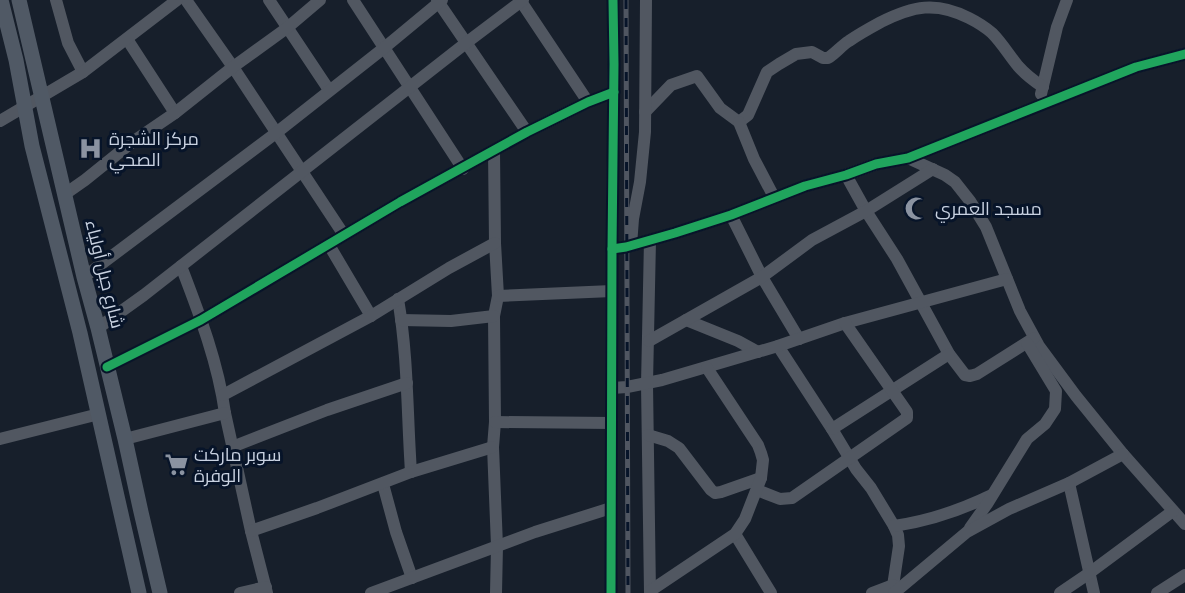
<svg xmlns="http://www.w3.org/2000/svg" width="1185" height="593" font-family="'IBM Plex Sans',Cairo,sans-serif">
  <style>
    .lines { fill: none; stroke-linecap: round; stroke-linejoin: round }
    .minor { stroke: #515761; stroke-width: 12 }
    .major { stroke: #505965; stroke-width: 15 }
    .rail-casing { stroke: #505661; stroke-width: 5 }
    .rail { stroke: #071429; stroke-width: 3; stroke-dasharray: 9; stroke-linecap: butt }
    .cycleway-casing { stroke: #071429; stroke-width: 13 }
    .cycleway { stroke: #20a55d; stroke-width: 9 }
    .labels { text-anchor: middle; dominant-baseline: central; stroke-width: 6; stroke-linejoin: round; paint-order: stroke }
    .poi-label { font-size: 18px; fill: #c9d2e1; stroke: #071429; text-anchor: start }
    .street-label { font-size: 18px; fill: #c9d2e1; stroke: #071429 }
  </style>
  <rect width="100%" height="100%" fill="#171f2b"/>
  <g class="lines">
    <g class="minor">
      <path d="M56 0 68 43 83 72"/>
      <path d="M186 0 233 67 344 235"/>
      <path d="M269 0 329 90"/>
      <path d="M353 0 463 169"/>
      <path d="M437 0 527 132"/>
      <path d="M520 0 588 102"/>
      <path d="M127 39 175 113"/>
      <path d="M1041 94 1057 27 1067 0"/>
      <path d="M645 112 671 85 697 76 720 108 739 122 748 115 767 72 779 64 796 54 812 52 823 58H828C836 53 841 46 849 41 859 34 870 28 881 22 913 6 936 1 969 18 977 22 985 27 992 33 1002 43 1009 55 1018 66 1025 74 1034 81 1043 87"/>
      <path d="M0 121 83 72 177 0"/>
      <path d="M739 122 754 159 774 197"/>
      <path d="M494 151 495 243 498 296 494 316 495 422 493 447 497 546 496 593"/>
      <path d="M908 158 945 175 955 182 970 201 986 227 1020 311 1039 346 1076 396 1123 454 1185 524"/>
      <path d="M846 175 866 211 897 259 949 354 965 375 970 376 977 374 1034 338"/>
      <path d="M65 194 85 180 131 143 175 113 233 67 287 28 320 0"/>
      <path d="M731 215 762 277 799 339"/>
      <path d="M650 240 647 384 650 593"/>
      <path d="M329 245 371 316"/>
      <path d="M631 245 633 219 640 182 645 132 646 0"/>
      <path d="M612 249 626 247 675 233 731 215 805 186 846 175 876 164 908 158 1136 67 1185 54"/>
      <path d="M181 266C199 313 218 362 225 413L251 531 267 593"/>
      <path d="M84 277 276 133 384 48 442 0"/>
      <path d="M498 296 612 291"/>
      <path d="M398 299C408 356 407 414 411 472"/>
      <path d="M401 320 451 321 494 316"/>
      <path d="M686 320 738 341 758 352"/>
      <path d="M98 328 144 295 466 43 523 0"/>
      <path d="M649 341 762 277 812 240 866 211 933 169"/>
      <path d="M778 346 832 429 856 469 871 488 894 526 898 535 899 546 892 593"/>
      <path d="M107 367 201 320 400 202 527 132 588 102 614 92"/>
      <path d="M612 388 627 387 662 380 778 346 845 323 1007 279"/>
      <path d="M223 395 371 316 449 268 495 243"/>
      <path d="M495 422 612 423"/>
      <path d="M832 429 949 354"/>
      <path d="M648 435 668 441 679 448 711 490 715 493 721 492 761 478"/>
      <path d="M0 439 99 414"/>
      <path d="M125 439 225 413"/>
      <path d="M232 447 327 410 407 383"/>
      <path d="M1069 483 1094 593"/>
      <path d="M383 484 396 532 412 578"/>
      <path d="M757 490 780 499 792 498 907 418V412L845 323"/>
      <path d="M894 526C929 521 961 510 992 495"/>
      <path d="M970 528 987 504 1027 439 1045 424 1055 409 1056 391 1027 343"/>
      <path d="M251 531 317 508 411 472 493 447"/>
      <path d="M735 534 771 593"/>
      <path d="M650 591 735 534 745 519 761 478 763 460 761 453 758 445 707 368"/>
      <path d="M240 593 266 587"/>
      <path d="M371 593 535 532 611 508"/>
      <path d="M611 593 612 249 614 64 613 0"/>
      <path d="M872 593 893 585"/>
      <path d="M894 593 967 532 1009 509 1069 483 1123 454"/>
      <path d="M1060 593 1088 574 1173 511"/>
      <path d="M1157 593 1185 575"/>
    </g>
    <g class="major">
      <path d="M1 0 16 60 32 146 80 333 139 593"/>
      <path d="M19 0 84 277 98 328 125 439 141 512 160 593"/>
    </g>
    <defs>
      <path id="rail" d="M626 0 628 593"/>
    </defs>
    <use href="#rail" class="rail-casing"/>
    <use href="#rail" class="rail"/>
    <defs>
      <g id="cycleway">
        <path d="M612 249 626 247 675 233 731 215 805 186 846 175 876 164 908 158 1136 67 1185 54"/>
        <path d="M107 367 201 320 400 202 527 132 588 102 614 92"/>
        <path d="M611 593 612 249 614 64 613 0"/>
      </g>
    </defs>
    <use href="#cycleway" class="cycleway-casing"/>
    <use href="#cycleway" class="cycleway"/>
  </g>
  <defs>
    <symbol id="hospital-bare" viewBox="-9 -9 18 18"><path d="M-5-5h3v3.5h4V-5h3V5h-3V1.5h-4V5h-3Z" fill="#8b93a1" stroke="#071429" stroke-width="2.5" paint-order="stroke"/></symbol>
    <symbol id="mosque-bare" viewBox="-9 -9 18 18"><path d="M3.5-4.9A6 6 0 1 0 3.5 4.9A5 5 0 1 1 3.5-4.9Z" fill="#8b93a1" stroke="#071429" stroke-width="2.5" paint-order="stroke"/></symbol>
    <symbol id="supermarket-bare" viewBox="-9 -9 18 18"><path d="M-6-5.5h2.5l.6 2H6L4.5 2H-2.5L-4.4-4H-6ZM-1.5 3.2a1.3 1.3 0 1 0 .1 0ZM3 3.2a1.3 1.3 0 1 0 .1 0Z" fill="#8b93a1" stroke="#071429" stroke-width="2.5" paint-order="stroke"/></symbol>
  </defs>
  <g fill-rule="evenodd">
    <use href="#hospital-bare" x="74" y="132" width="33" height="33"/>
    <use href="#mosque-bare" x="900" y="192" width="33" height="33"/>
    <use href="#supermarket-bare" x="160" y="448" width="33" height="33"/>
  </g>
  <g class="labels">
    <g class="poi-label">
      <text x="109" y="138">مركز الشجرة<tspan x="109" dy="21">الصحي</tspan></text>
      <text x="935" y="208">مسجد العمري</text>
      <text x="194" y="454">سوبر ماركت<tspan x="194" dy="21">الوفرة</tspan></text>
    </g>
    <g class="street-label">
      <text transform="translate(105 274) rotate(76)">شارع جبل أولياء</text>
    </g>
  </g>
</svg>
